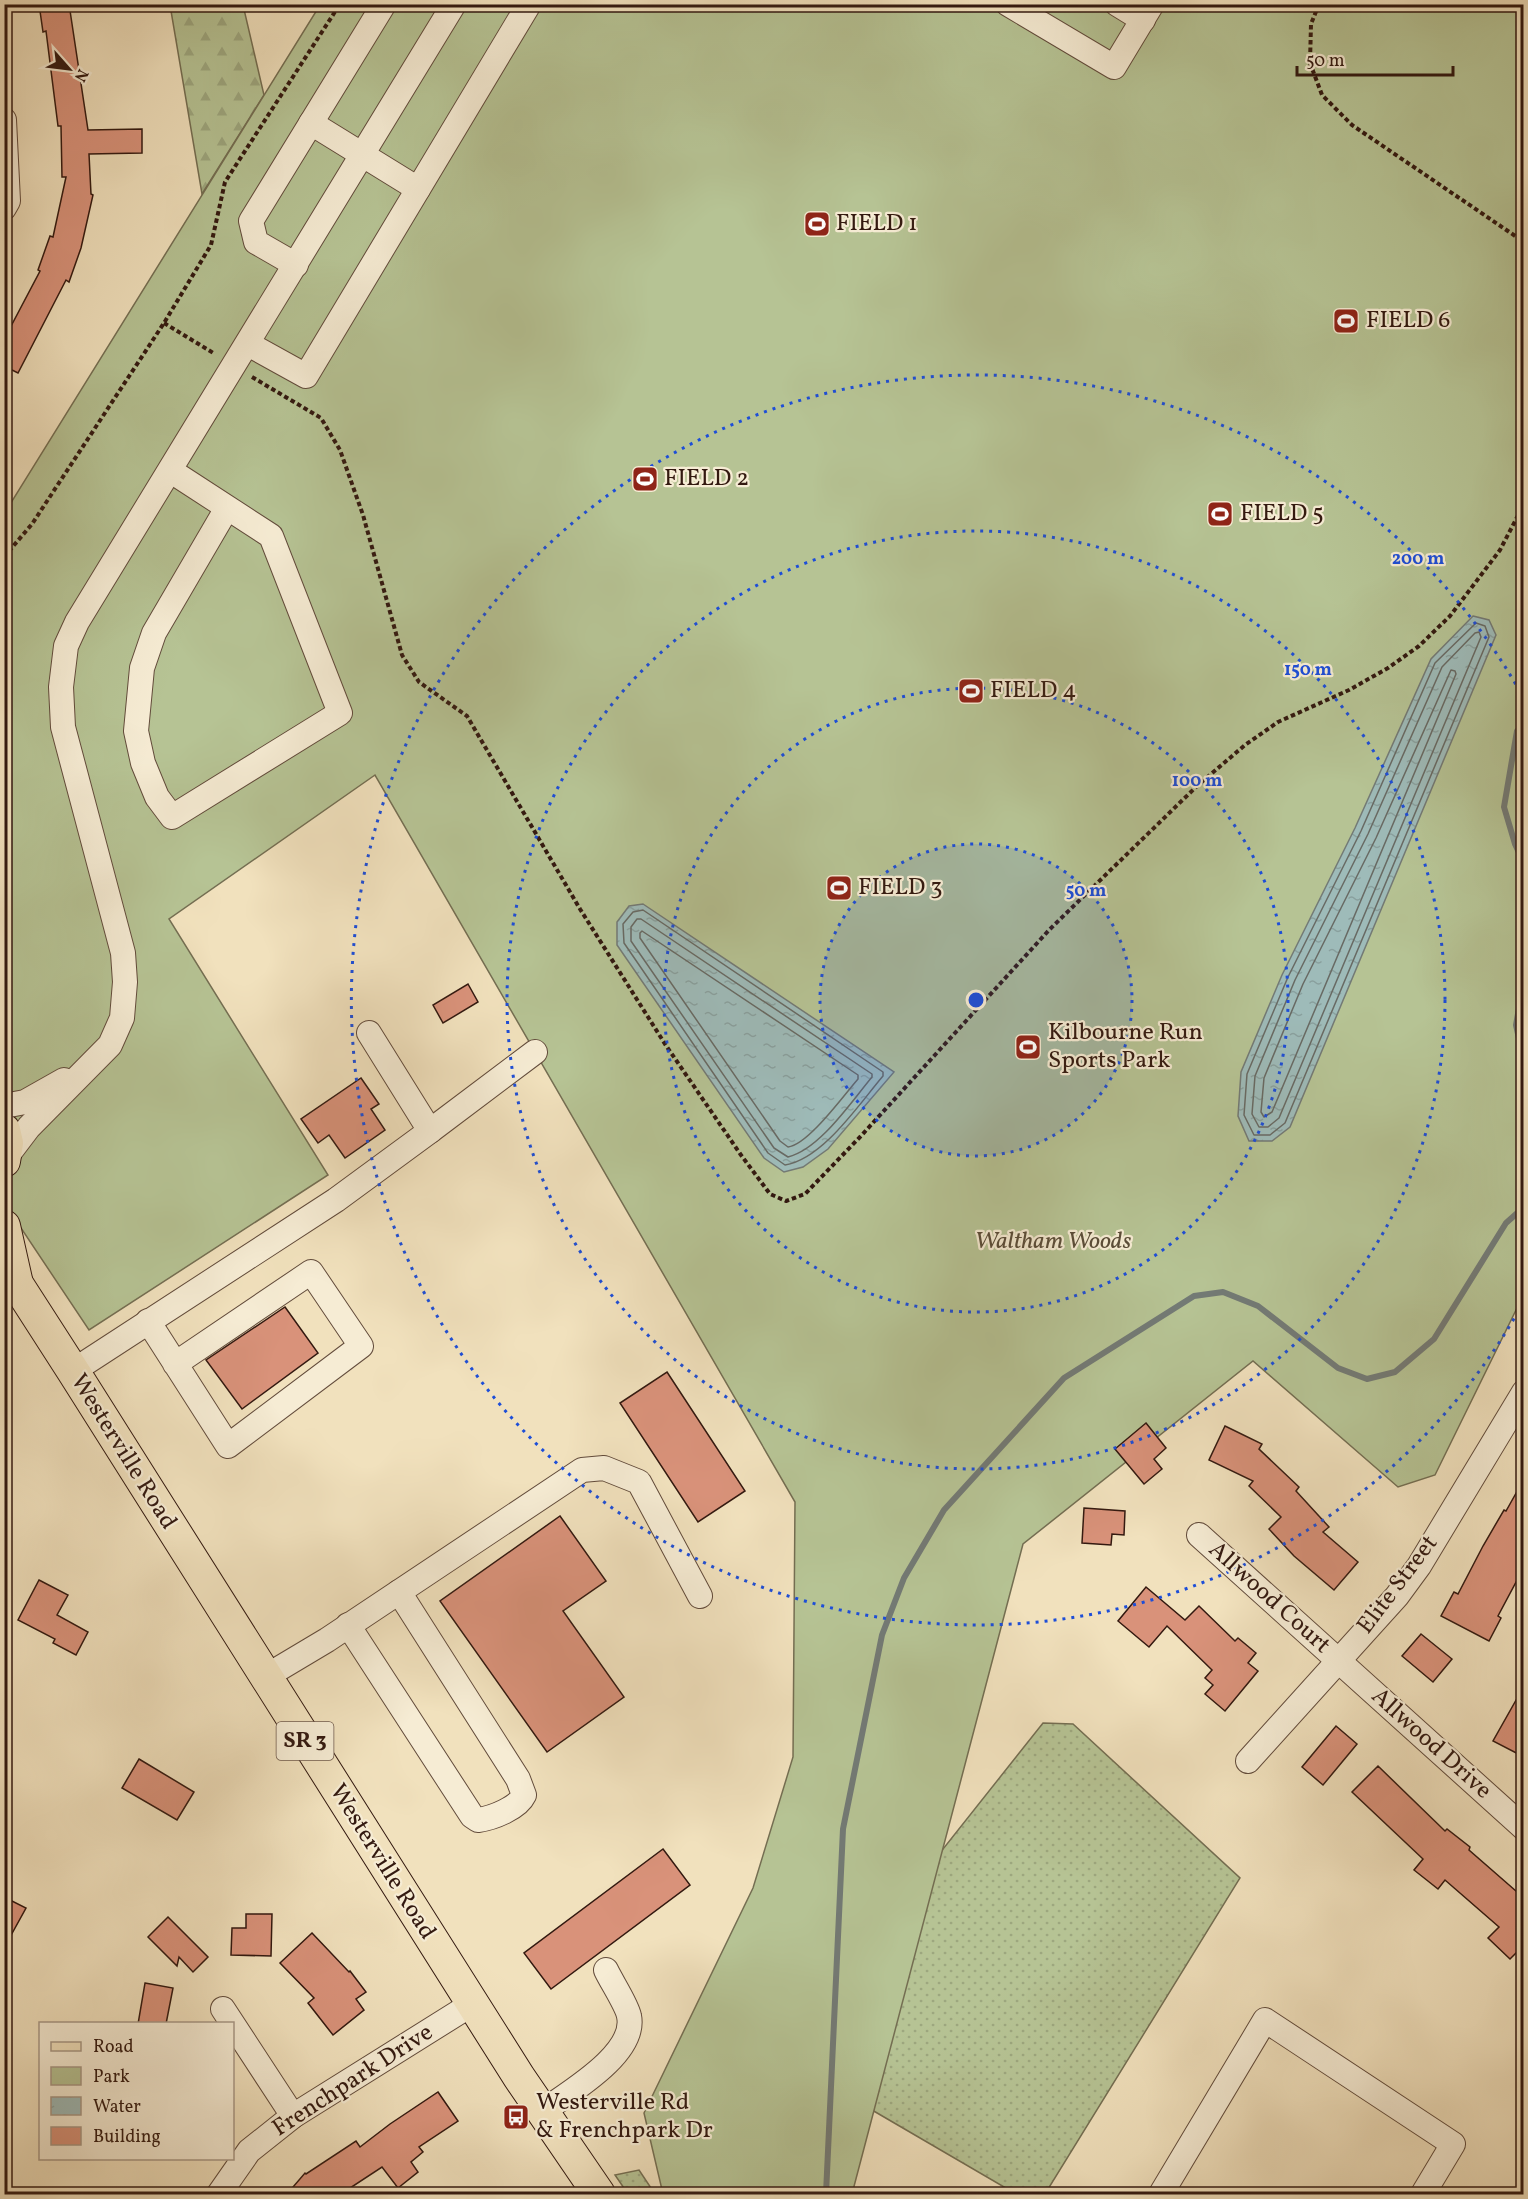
<svg xmlns="http://www.w3.org/2000/svg" width="1528" height="2199" font-family="Vollkorn,serif">
  <style>
    .grass { fill: url(#grass-dots); stroke: #746e52; stroke-width: 1.5 }
    .forest { fill: url(#forest-firs); stroke: #746e52; stroke-width: 1.5 }
    .green { fill: #b6c394; stroke: #746e52; stroke-width: 1.5 }
    .water { fill: url(#water-ripples); stroke: #737a75; stroke-width: 1.5 }
    .lines { fill: none; stroke-linecap: round; stroke-linejoin: round }
    .shore { stroke: #686a64; stroke-width: 1.5 }
    .stream { stroke: #737a75; stroke-width: 6 }
    .building { fill: #d9927a; stroke: #331910; stroke-width: 1.5 }
    .minor-casing { stroke: #624b3b; stroke-width: 26 }
    .major-casing { stroke: #331910; stroke-width: 34 }
    .path { stroke: #331910; stroke-width: 4; stroke-dasharray: 4.5 3; stroke-linecap: butt }
    .minor { stroke: #f6ecd4; stroke-width: 24 }
    .major { stroke: #f1e1bd; stroke-width: 32 }
    .ring { fill: none; stroke: #1d4ed8; stroke-width: 3; stroke-dasharray: 3 6 }
    .labels { text-anchor: middle; dominant-baseline: central; stroke-width: 4.5; stroke-linejoin: round; paint-order: stroke }
    .shield { fill: #f6ecd4; stroke: #6e584b; stroke-width: 1.5 }
    .shield-label { font-size: 22px; font-weight: bold; fill: #331910 }
    .poi-label { font-size: 24px; fill: #331910; stroke: #f6ecd4; text-anchor: start }
    .park-label { font-size: 24px; font-style: italic; fill: #5a4c38; stroke: #f6ecd4 }
    .street-label { font-size: 24px; fill: #331910; stroke: #f6ecd4 }
    .centre { fill: #1d4ed8; stroke: #f6ecd4; stroke-width: 3 }
    .ring-label { font-size: 18px; text-anchor: middle; font-weight: bold; fill: #1d4ed8; stroke: #f6ecd4; stroke-width: 4.5; stroke-linejoin: round; paint-order: stroke }
  </style>
  <defs>
    <pattern id="grass-dots" width="8" height="8" patternUnits="userSpaceOnUse" patternTransform="scale(1.5)"><rect width="8" height="8" fill="#b6c394"/><path d="M2 2h.1M6 6h.1" fill="none" stroke="#9da77f" stroke-width="1.8" stroke-linecap="round"/></pattern>
    <pattern id="forest-firs" width="22" height="20" patternUnits="userSpaceOnUse" patternTransform="scale(1.5)"><rect width="22" height="20" fill="#b6c394"/><path d="M5 1l3.5 6h-7zM16 11l3.5 6h-7z" fill="#9da77f"/></pattern>
    <pattern id="water-ripples" width="26" height="14" patternUnits="userSpaceOnUse" patternTransform="scale(1.5)"><rect width="26" height="14" fill="#9ebbb9"/><path d="M2 4q2-2 4 0t4 0M15 11q2-2 4 0t4 0" fill="none" stroke="#89a09e"/></pattern>
  </defs>
  <rect width="100%" height="100%" fill="#f1e1bd"/>
  <filter id="stains"><feTurbulence type="fractalNoise" baseFrequency=".00333" numOctaves="4"/><feColorMatrix values="0 0 0 0 .2 0 0 0 0 .09 0 0 0 0 .02 0 0 0 .5 -.17"/></filter>
  <radialGradient id="worn" r=".72"><stop offset=".6" stop-color="#630" stop-opacity="0"/><stop offset="1" stop-color="#630" stop-opacity=".3"/></radialGradient>
  <g class="grass">
    <path d="M1043 1723 1073 1724 1240 1878 1045 2194H1016L872 2110 920 1878Z"/>
    <path d="M639 2170 655 2194H628L615 2175Z"/>
  </g>
  <path class="forest" d="M170 5H243L264 95 202 194Z"/>
  <path class="green" d="M320 5H1523V1301L1519 1304 1435 1475 1398 1487 1253 1361 1023 1544 852 2194H663L644 2113 753 1888 793 1757 795 1502 375 775 169 919 328 1175 89 1330 5 1204 4 514Z"/>
  <g class="water">
    <path d="M1473 616 1489 620 1496 635 1290 1127 1272 1141H1249L1238 1116 1241 1072 1282 975 1355 828 1431 659Z"/>
    <path d="M643 904 894 1072 828 1149 803 1167 784 1172 764 1158 617 945V922L629 906Z"/>
  </g>
  <g class="lines">
    <g class="shore">
      <path d="M1476 623 1485 626 1489 637 1285 1123 1270 1135H1254L1244 1115 1247 1074 1288 977 1361 831 1435 663Z"/>
      <path d="M1479 632 1481 637 1279 1118 1268 1127H1259L1252 1114 1255 1076 1295 980 1368 834 1442 667 1475 633Z"/>
      <path d="M1451 670 1455 671 1456 674 1272 1112 1264 1117 1261 1112 1264 1078 1303 984 1376 838Z"/>
      <path d="M643 910 883 1072V1076C859 1104 823 1159 785 1165L768 1153 624 943 623 924 633 912Z"/>
      <path d="M637 919H641L872 1074V1077C851 1102 820 1149 788 1157L774 1148 631 941V927Z"/>
      <path d="M642 931 858 1075V1079C844 1095 808 1145 788 1147L780 1141 640 938V933Z"/>
    </g>
    <g class="stream">
      <path d="M1524 724 1517 731 1504 807 1515 844 1524 863"/>
      <path d="M1524 981 1516 1025 1524 1060"/>
      <path d="M826 2194 843 1829 882 1635 904 1578 944 1510 1064 1378 1194 1296 1223 1292 1258 1306 1338 1368 1367 1379 1395 1372 1434 1339 1506 1223 1524 1207"/>
    </g>
  </g>
  <g class="building">
    <path d="M39 4H69L88 130 142 129V153L89 154 91 194 93 195 81 248 69 282 66 280 18 373 4 366V325L10 328 40 271 38 270 50 236 53 237 66 177H62L61 126H58L46 31 43 32Z"/>
    <path d="M468 984 478 1002 443 1023 433 1005Z"/>
    <path d="M361 1078 379 1104 371 1109 385 1130 345 1158 329 1135 318 1143 301 1119Z"/>
    <path d="M285 1307 318 1353 242 1409 206 1360Z"/>
    <path d="M667 1372 745 1491 698 1522 620 1403Z"/>
    <path d="M1146 1423 1166 1448 1154 1459 1162 1469 1144 1484 1115 1449Z"/>
    <path d="M1225 1426 1262 1444 1259 1449 1299 1487 1296 1491 1329 1527 1323 1532 1358 1562 1334 1590 1294 1556 1269 1529 1281 1517 1249 1486 1253 1481 1209 1460Z"/>
    <path d="M1524 1479V1567L1498 1616 1501 1618 1489 1641 1441 1616 1454 1592 1458 1594 1483 1546 1504 1510 1506 1511Z"/>
    <path d="M1084 1508 1125 1511 1124 1535 1112 1534 1111 1545 1082 1543Z"/>
    <path d="M560 1516 606 1581 563 1611 624 1697 547 1752 440 1601Z"/>
    <path d="M39 1580 68 1595 57 1615 88 1632 76 1655 53 1643 55 1639 18 1620Z"/>
    <path d="M1146 1587 1185 1620 1199 1606 1235 1641 1238 1638 1256 1653 1248 1663 1258 1671 1225 1711 1205 1694 1213 1685 1205 1678 1212 1670 1167 1626 1149 1647 1118 1621Z"/>
    <path d="M1421 1634 1452 1659 1433 1682 1402 1656Z"/>
    <path d="M1524 1686V1757L1493 1741Z"/>
    <path d="M1336 1726 1357 1744 1323 1785 1302 1767Z"/>
    <path d="M139 1759 194 1792 177 1820 122 1788Z"/>
    <path d="M1378 1766 1445 1831 1447 1829 1470 1847 1469 1850 1524 1898V1945L1510 1959 1488 1938 1499 1927 1445 1880 1438 1889 1414 1870 1423 1859 1352 1792Z"/>
    <path d="M663 1849 690 1885 551 1989 524 1953Z"/>
    <path d="M4 1897 26 1908 4 1948Z"/>
    <path d="M246 1914H272L271 1956 231 1955 232 1928H246Z"/>
    <path d="M168 1917 208 1957 193 1972 179 1957 177 1966 148 1937Z"/>
    <path d="M312 1933 349 1972 350 1971 366 1992 356 1999 364 2010 333 2035 308 2003 314 1998 280 1963Z"/>
    <path d="M145 1983 173 1988 166 2024H138Z"/>
    <path d="M438 2092 458 2121 419 2147 423 2152 411 2162 418 2172 398 2188 382 2167 341 2194H287L305 2173 306 2174 356 2141 360 2147 390 2124Z"/>
  </g>
  <g class="lines">
    <defs>
      <g id="minor">
        <path d="M1008 4 1114 67 1152 4"/>
        <path d="M1117 4 1143 20"/>
        <path d="M4 120 8 201 4 208"/>
        <path d="M311 123 418 189"/>
        <path d="M296 265 256 242 251 221 384 4"/>
        <path d="M248 344 306 376 529 4"/>
        <path d="M171 471 271 536 340 713 172 817 157 797 143 763 136 731 142 668 154 633 227 508"/>
        <path d="M4 1106 25 1102 64 1080"/>
        <path d="M430 1131 535 1052"/>
        <path d="M7 1156 29 1127 110 1045 122 1018 125 982 123 953 63 727 61 687 66 646 77 622 454 4"/>
        <path d="M148 1321 228 1446 361 1346 311 1272 175 1364"/>
        <path d="M73 1371 336 1200 430 1131 369 1033"/>
        <path d="M1199 1535 1524 1828"/>
        <path d="M348 1625 472 1816 478 1820C493 1818 518 1808 524 1795L518 1779 399 1592"/>
        <path d="M265 1677 327 1640 582 1470 604 1468 639 1482 700 1596"/>
        <path d="M1248 1761 1397 1596 1419 1566 1524 1392"/>
        <path d="M223 2009 293 2116"/>
        <path d="M542 2112C568 2093 637 2054 629 2016 627 2005 611 1981 606 1970"/>
        <path d="M219 2194 249 2151 293 2116 472 2004"/>
        <path d="M1161 2194 1265 2020 1453 2144 1423 2194"/>
      </g>
      <g id="major">
        <path d="M4 1130 7 1143 4 1161"/>
        <path d="M4 1226 17 1284"/>
        <path d="M4 1269 17 1284 73 1371 519 2077 599 2194"/>
      </g>
    </defs>
    <use href="#minor" class="minor-casing"/>
    <use href="#major" class="major-casing"/>
    <g class="path">
      <path d="M1319 4 1311 24 1310 63 1322 95 1352 125 1524 242"/>
      <path d="M164 323 215 354"/>
      <path d="M252 377 321 418 340 450 363 515 402 655 419 682 467 716 580 909 665 1044 741 1155 770 1194 786 1201 805 1194 860 1137 1050 929 1197 786 1245 745 1278 722 1349 690 1388 668 1419 646 1450 616 1500 550 1524 504"/>
      <path d="M4 557 32 524 164 323 211 245 225 182 340 4"/>
    </g>
    <use href="#minor" class="minor"/>
    <use href="#major" class="major"/>
  </g>
  <circle cx="976" cy="1000" r="156" fill="#1d4ed8" fill-opacity=".12"/>
  <g class="ring">
    <circle cx="976" cy="1000" r="156"/>
    <circle cx="976" cy="1000" r="312"/>
    <circle cx="976" cy="1000" r="469"/>
    <path d="M1523 1303A625 625 0 1 1 1523 697"/>
  </g>
  <defs>
    <symbol id="stadium-square" viewBox="-11 -11 22 22"><rect x="-9" y="-9" width="18" height="18" rx="4" fill="#8f2418" stroke="#f6ecd4"/><path d="M0-5a6.5 5 0 1 0 0 10a6.5 5 0 1 0 0-10ZM-3.5-1.8h7v3.6h-7Z" fill="#fff"/></symbol>
    <symbol id="bus-square" viewBox="-11 -11 22 22"><rect x="-9" y="-9" width="18" height="18" rx="4" fill="#8f2418" stroke="#f6ecd4"/><path d="M-5-6H5V4H4V6H2V4H-2V6H-4V4H-5ZM-3.5-4V0h7V-4ZM-3.5 1.2v1.5H-2V1.2ZM2 1.2v1.5H3.5V1.2Z" fill="#fff"/></symbol>
  </defs>
  <g fill-rule="evenodd">
    <use href="#stadium-square" x="802" y="209" width="30" height="30"/>
    <use href="#stadium-square" x="1331" y="306" width="30" height="30"/>
    <use href="#stadium-square" x="630" y="464" width="30" height="30"/>
    <use href="#stadium-square" x="1205" y="499" width="30" height="30"/>
    <use href="#stadium-square" x="956" y="676" width="30" height="30"/>
    <use href="#stadium-square" x="824" y="873" width="30" height="30"/>
    <use href="#stadium-square" x="1013" y="1032" width="30" height="30"/>
    <use href="#bus-square" x="501" y="2102" width="30" height="30"/>
  </g>
  <g class="labels">
    <rect class="shield" x="276.5" y="1722" width="57" height="38" rx="4.5"/>
    <g class="shield-label">
      <text x="305" y="1741">SR 3</text>
    </g>
    <g class="poi-label">
      <text x="836" y="224">FIELD 1</text>
      <text x="1366" y="321">FIELD 6</text>
      <text x="664" y="479">FIELD 2</text>
      <text x="1240" y="514">FIELD 5</text>
      <text x="990" y="691">FIELD 4</text>
      <text x="858" y="888">FIELD 3</text>
      <text x="1048" y="1033">Kilbourne Run<tspan x="1048" dy="28">Sports Park</tspan></text>
      <text x="536" y="2103">Westerville Rd<tspan x="536" dy="28">&amp; Frenchpark Dr</tspan></text>
    </g>
    <g class="park-label">
      <text x="1053" y="1242">Waltham Woods</text>
    </g>
    <g class="street-label">
      <text transform="translate(123 1452) rotate(58)">Westerville Road</text>
      <text transform="translate(1398 1585) rotate(-53)">Elite Street</text>
      <text transform="translate(1269 1598) rotate(42)">Allwood Court</text>
      <text transform="translate(1431 1744) rotate(42)">Allwood Drive</text>
      <text transform="translate(382 1862) rotate(58)">Westerville Road</text>
      <text transform="translate(353 2081) rotate(-33)">Frenchpark Drive</text>
    </g>
  </g>
  <circle cx="976" cy="1000" r="9" class="centre"/>
  <g class="ring-label">
    <text x="1418" y="564">200 m</text>
    <text x="1308" y="675">150 m</text>
    <text x="1197" y="786">100 m</text>
    <text x="1086" y="896">50 m</text>
  </g>
  <rect width="1528" height="2199" fill="none" stroke="#f1e1bd" stroke-width="24"/>
  <rect x="6" y="6" width="1516" height="2187" fill="none" stroke="#331910" stroke-width="3"/>
  <rect x="12" y="12" width="1504" height="2175" fill="none" stroke="#331910" stroke-width="1.5"/>
  <rect x="39" y="2022" width="195" height="138" fill="#f6ecd4" stroke="#a89886" stroke-width="1.5"/>
  <rect x="51" y="2042" width="30" height="9" fill="#f1e1bd" stroke="#a89886" stroke-width="1.5"/>
  <text x="93" y="2052" font-size="18" fill="#331910">Road</text>
  <rect x="51" y="2067" width="30" height="18" fill="#b6c394" stroke="#a89886" stroke-width="1.5"/>
  <text x="93" y="2082" font-size="18" fill="#331910">Park</text>
  <rect x="51" y="2097" width="30" height="18" fill="url(#water-ripples)" stroke="#a89886" stroke-width="1.5"/>
  <text x="93" y="2112" font-size="18" fill="#331910">Water</text>
  <rect x="51" y="2127" width="30" height="18" fill="#d9927a" stroke="#a89886" stroke-width="1.5"/>
  <text x="93" y="2142" font-size="18" fill="#331910">Building</text>
  <g transform="translate(69 69) rotate(118)" stroke="#f6ecd4" stroke-width="4.5" paint-order="stroke">
  <path d="M0-4.5L10 22L0 15L-10 22Z" fill="#331910"/>
  <text y="-9" font-size="16" font-weight="bold" text-anchor="middle" fill="#331910">N</text>
  </g>
  <path d="M1297 66v9h156v-9" fill="none" stroke="#331910" stroke-width="3"/>
  <text x="1306" y="66" font-size="18" fill="#331910" stroke="#f6ecd4" stroke-width="4.5" paint-order="stroke">50 m</text>
  <rect width="100%" height="100%" filter="url(#stains)"/>
  <rect width="100%" height="100%" fill="url(#worn)"/>
</svg>
